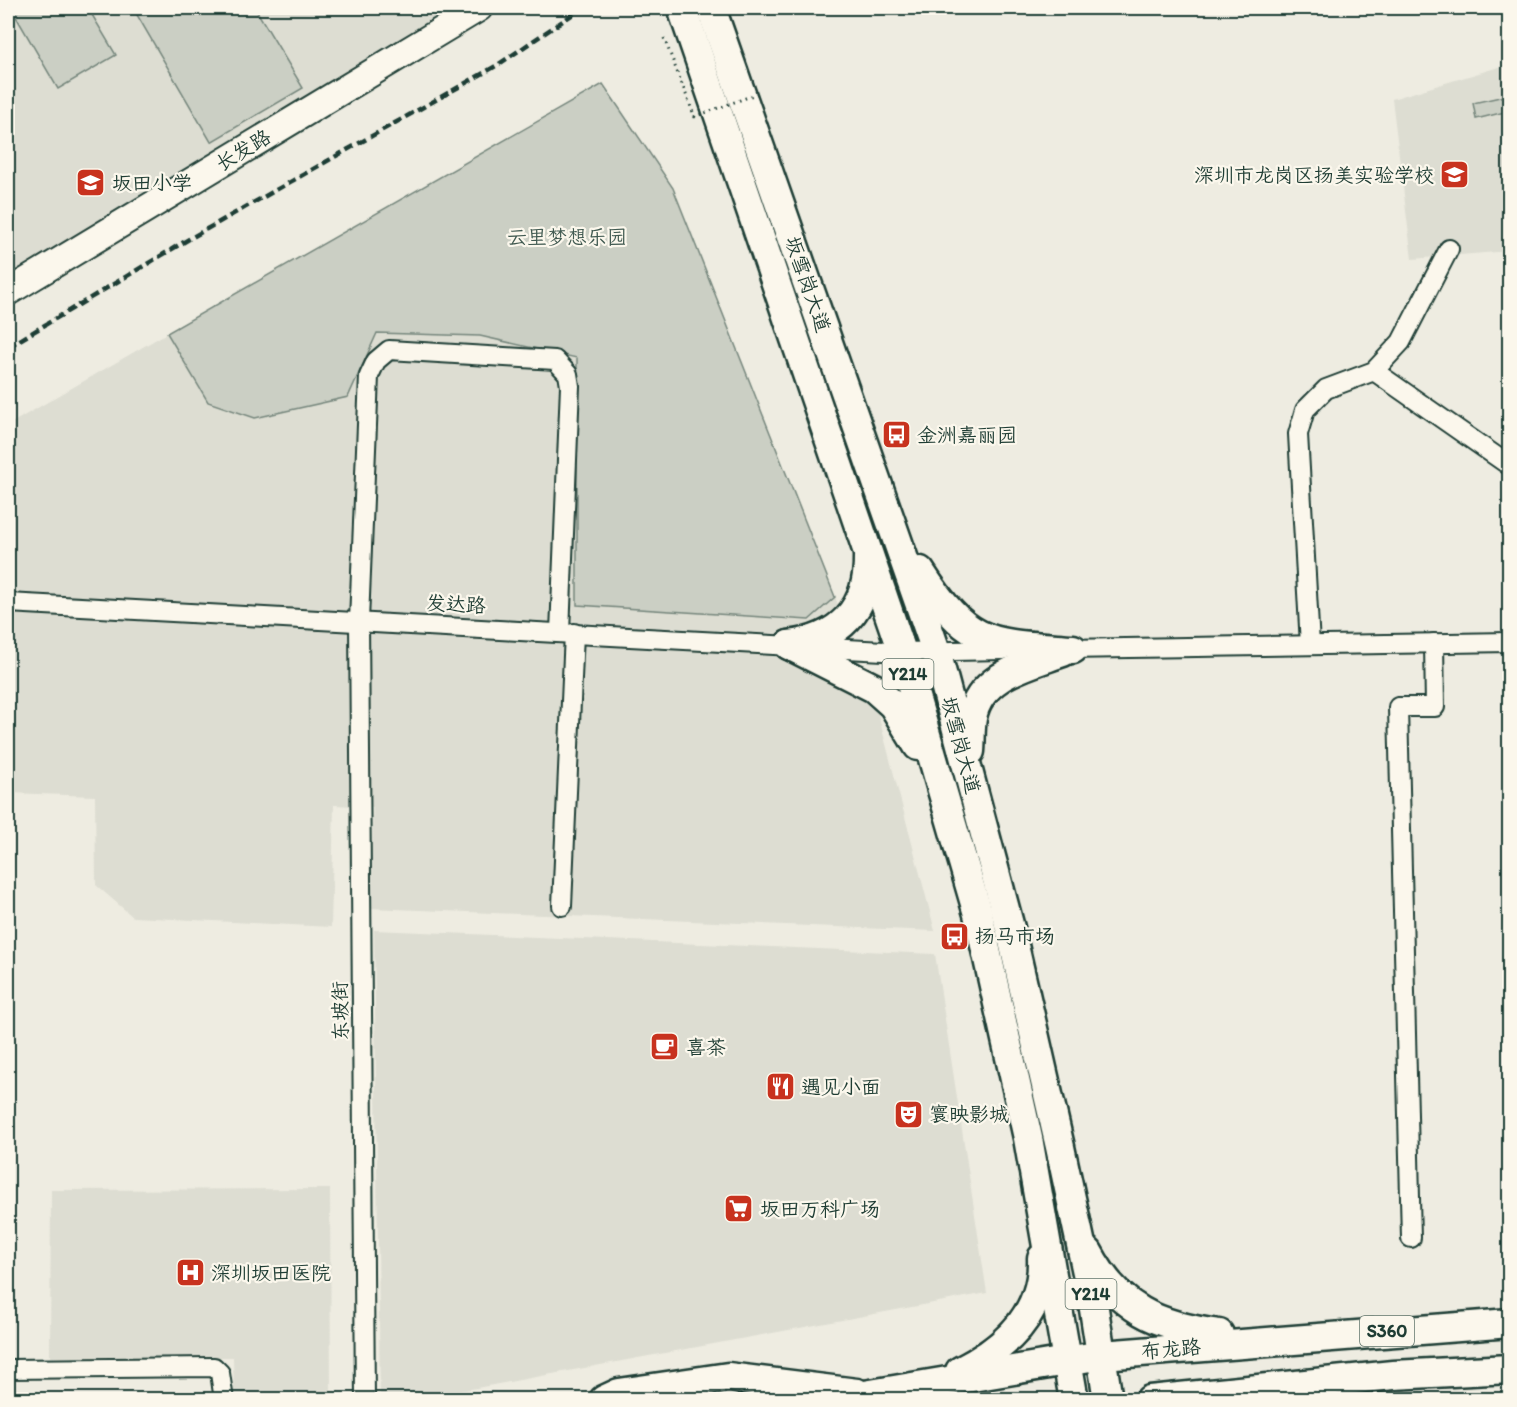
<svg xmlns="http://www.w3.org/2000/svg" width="1517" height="1407" font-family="Itim,'LXGW WenKai TC',sans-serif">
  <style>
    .built { fill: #ddddd2 }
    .green { fill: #cbcfc4; stroke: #75867c; stroke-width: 1.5 }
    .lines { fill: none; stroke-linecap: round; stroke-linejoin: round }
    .street-casing { stroke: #1f3d34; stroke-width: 22 }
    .secondary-casing { stroke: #1f3d34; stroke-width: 30 }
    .primary-casing { stroke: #1f3d34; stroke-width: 33 }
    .path { stroke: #1f3d34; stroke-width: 3; stroke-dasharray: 1.5 4.5; stroke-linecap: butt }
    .street { stroke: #fbf7ec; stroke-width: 18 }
    .secondary { stroke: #fbf7ec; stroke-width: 26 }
    .primary { stroke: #fbf7ec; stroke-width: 28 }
    .rail { stroke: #1f3d34; stroke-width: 4.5; stroke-dasharray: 9 4.5; stroke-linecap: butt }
    .path-bridge { stroke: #1f3d34; stroke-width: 3; stroke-dasharray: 1.5 4.5; stroke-linecap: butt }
    .labels { text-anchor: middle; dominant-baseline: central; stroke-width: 4.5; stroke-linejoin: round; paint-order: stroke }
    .shield { fill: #fbf7ec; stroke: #61756b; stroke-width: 1.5 }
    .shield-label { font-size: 18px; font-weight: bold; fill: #1f3d34 }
    .street-label { font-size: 20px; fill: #1f3d34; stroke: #fbf7ec }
    .poi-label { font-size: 20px; fill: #1f3d34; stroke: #fbf7ec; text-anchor: start }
    .park-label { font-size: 20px; fill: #415a51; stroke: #fbf7ec }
  </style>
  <rect width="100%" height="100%" fill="#eeece1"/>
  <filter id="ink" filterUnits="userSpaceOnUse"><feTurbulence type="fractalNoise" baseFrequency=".0167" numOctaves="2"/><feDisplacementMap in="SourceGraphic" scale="12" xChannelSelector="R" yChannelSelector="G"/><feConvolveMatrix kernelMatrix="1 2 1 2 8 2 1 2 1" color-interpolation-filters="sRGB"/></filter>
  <g filter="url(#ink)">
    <g class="built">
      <path d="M8 8H470L8 282Z"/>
      <path d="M1509 64V251L1412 259 1392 99Z"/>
      <path d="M167 333 208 402 348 397 377 333 480 336 577 358V605L809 620 835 597 872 691 935 931 370 908 373 807 334 805 331 927 133 917 96 885 95 796 8 793V425Z"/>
      <path d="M374 930 935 954 987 1293 417 1399H380Z"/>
      <path d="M330 1189 331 1399H234L233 1357H50L51 1190Z"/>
    </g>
    <g class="green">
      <path d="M11 8H88L116 55 58 89Z"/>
      <path d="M133 8H255L303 88 211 142Z"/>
      <path d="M603 84 673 188 835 597 809 620 577 605V358L480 336 377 333 348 397 255 418 208 402 167 333Z"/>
      <path d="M1509 95V111L1476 119 1473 103Z"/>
    </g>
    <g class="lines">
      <defs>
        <g id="street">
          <path d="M1374 371 1510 466"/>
          <path d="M8 603 902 652 1004 650"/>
          <path d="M1310 645 1298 434 1305 410 1326 389 1374 371 1401 342 1449 249"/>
          <path d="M1064 649 1510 642"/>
          <path d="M562 906 574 633"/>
          <path d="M1411 1238 1398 707H1435L1434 643"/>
          <path d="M8 1369 214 1367 220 1373 224 1400"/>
          <path d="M365 1400 359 621 369 376 376 361 389 350 555 360 568 374 570 386 560 632"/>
        </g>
        <path id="secondary" d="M8 292 479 8"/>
        <g id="primary">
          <path d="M682 8 902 652 978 914 1028 1138 1074 1400"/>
          <path d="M711 8 936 651 1010 928 1060 1147 1092 1296 1108 1400"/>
          <path d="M920 571C969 647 988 643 1073 649"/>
          <path d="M789 645 874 688 893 705 918 746"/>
          <path d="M789 645C839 639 869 609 868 557"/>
          <path d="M970 751C971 741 970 729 972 718 979 675 1028 665 1063 652"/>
          <path d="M1088 1252C1118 1309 1157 1326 1219 1334"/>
          <path d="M960 1371C1006 1348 1044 1313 1042 1258"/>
          <path d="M604 1400 619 1393 728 1377 857 1393"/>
          <path d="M835 1400 1102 1355 1510 1323"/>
          <path d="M1150 1400 1393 1375 1510 1369"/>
        </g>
      </defs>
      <use href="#street" class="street-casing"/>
      <use href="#secondary" class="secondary-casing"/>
      <use href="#primary" class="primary-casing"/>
      <path class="path" d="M664 38 696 120"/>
      <use href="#street" class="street"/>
      <use href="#secondary" class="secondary"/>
      <use href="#primary" class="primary"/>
      <path class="rail" d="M8 347 189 239 496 66 582 8"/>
      <path class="path-bridge" d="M694 117 759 93"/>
    </g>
  </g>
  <defs>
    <symbol id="school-square" viewBox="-11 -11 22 22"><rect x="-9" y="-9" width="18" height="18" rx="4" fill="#c8321e" stroke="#fbf7ec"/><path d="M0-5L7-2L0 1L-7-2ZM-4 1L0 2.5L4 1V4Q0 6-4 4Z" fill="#fff"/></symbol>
    <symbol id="bus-square" viewBox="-11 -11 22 22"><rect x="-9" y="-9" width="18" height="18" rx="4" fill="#c8321e" stroke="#fbf7ec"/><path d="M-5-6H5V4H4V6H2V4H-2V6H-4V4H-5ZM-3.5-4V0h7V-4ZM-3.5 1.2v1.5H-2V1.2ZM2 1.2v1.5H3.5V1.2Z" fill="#fff"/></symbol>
    <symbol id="cafe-square" viewBox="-11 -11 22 22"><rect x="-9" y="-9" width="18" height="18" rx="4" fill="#c8321e" stroke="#fbf7ec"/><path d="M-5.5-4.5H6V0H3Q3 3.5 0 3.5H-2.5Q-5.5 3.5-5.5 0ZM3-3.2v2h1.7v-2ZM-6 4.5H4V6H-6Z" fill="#fff"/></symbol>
    <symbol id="restaurant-square" viewBox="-11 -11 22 22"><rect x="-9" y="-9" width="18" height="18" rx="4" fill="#c8321e" stroke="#fbf7ec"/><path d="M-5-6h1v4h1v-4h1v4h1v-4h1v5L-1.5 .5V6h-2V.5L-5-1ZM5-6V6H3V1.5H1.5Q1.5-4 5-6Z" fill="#fff"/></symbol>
    <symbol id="theatre-square" viewBox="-11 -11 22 22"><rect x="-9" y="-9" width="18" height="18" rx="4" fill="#c8321e" stroke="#fbf7ec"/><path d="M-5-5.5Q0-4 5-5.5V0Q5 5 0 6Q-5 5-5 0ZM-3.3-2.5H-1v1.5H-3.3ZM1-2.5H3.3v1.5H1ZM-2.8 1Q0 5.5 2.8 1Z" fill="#fff"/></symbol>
    <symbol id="supermarket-square" viewBox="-11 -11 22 22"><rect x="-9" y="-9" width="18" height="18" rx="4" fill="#c8321e" stroke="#fbf7ec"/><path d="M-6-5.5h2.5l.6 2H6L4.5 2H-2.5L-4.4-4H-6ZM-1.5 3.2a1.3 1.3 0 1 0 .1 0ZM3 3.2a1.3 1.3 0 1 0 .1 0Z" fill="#fff"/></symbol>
    <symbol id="hospital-square" viewBox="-11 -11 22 22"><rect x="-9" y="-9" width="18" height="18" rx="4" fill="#c8321e" stroke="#fbf7ec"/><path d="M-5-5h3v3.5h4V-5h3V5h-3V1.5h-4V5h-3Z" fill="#fff"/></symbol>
  </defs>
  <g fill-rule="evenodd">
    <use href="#school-square" x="1438" y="158" width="33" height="33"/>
    <use href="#school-square" x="74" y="166" width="33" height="33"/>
    <use href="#bus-square" x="880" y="418" width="33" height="33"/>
    <use href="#bus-square" x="938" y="920" width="33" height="33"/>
    <use href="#cafe-square" x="648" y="1030" width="33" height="33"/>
    <use href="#restaurant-square" x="764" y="1070" width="33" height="33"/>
    <use href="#theatre-square" x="892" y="1098" width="33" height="33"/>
    <use href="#supermarket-square" x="722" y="1192" width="33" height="33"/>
    <use href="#hospital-square" x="174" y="1256" width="33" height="33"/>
  </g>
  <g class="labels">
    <g class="shield">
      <rect x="882.5" y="659" width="51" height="30" rx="4.5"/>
      <rect x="1065.5" y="1279" width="51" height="30" rx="4.5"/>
      <rect x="1360" y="1316" width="54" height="30" rx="4.5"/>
    </g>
    <g class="shield-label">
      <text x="908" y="674">Y214</text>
      <text x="1091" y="1294">Y214</text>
      <text x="1387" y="1331">S360</text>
    </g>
    <g class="street-label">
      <text transform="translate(243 150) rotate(-31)">长发路</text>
      <text transform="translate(808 284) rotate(71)">坂雪岗大道</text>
      <text transform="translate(456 604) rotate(3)">发达路</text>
      <text transform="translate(961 745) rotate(75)">坂雪岗大道</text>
      <text transform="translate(340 1011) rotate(-91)">东坡街</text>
      <text transform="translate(1171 1349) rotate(-5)">布龙路</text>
    </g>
    <g class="poi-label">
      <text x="1434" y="175" text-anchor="end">深圳市龙岗区扬美实验学校</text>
      <text x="112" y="183">坂田小学</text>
      <text x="917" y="435">金洲嘉丽园</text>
      <text x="975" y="936">扬马市场</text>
      <text x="686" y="1047">喜茶</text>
      <text x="801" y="1087">遇见小面</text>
      <text x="929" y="1114">寰映影城</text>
      <text x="760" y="1209">坂田万科广场</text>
      <text x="211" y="1273">深圳坂田医院</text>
    </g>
    <g class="park-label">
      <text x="567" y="237">云里梦想乐园</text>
    </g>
  </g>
  <rect width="1517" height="1407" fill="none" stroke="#fbf7ec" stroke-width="30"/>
  <rect x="15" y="15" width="1487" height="1377" fill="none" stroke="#1f3d34" stroke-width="2" filter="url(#ink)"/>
</svg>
